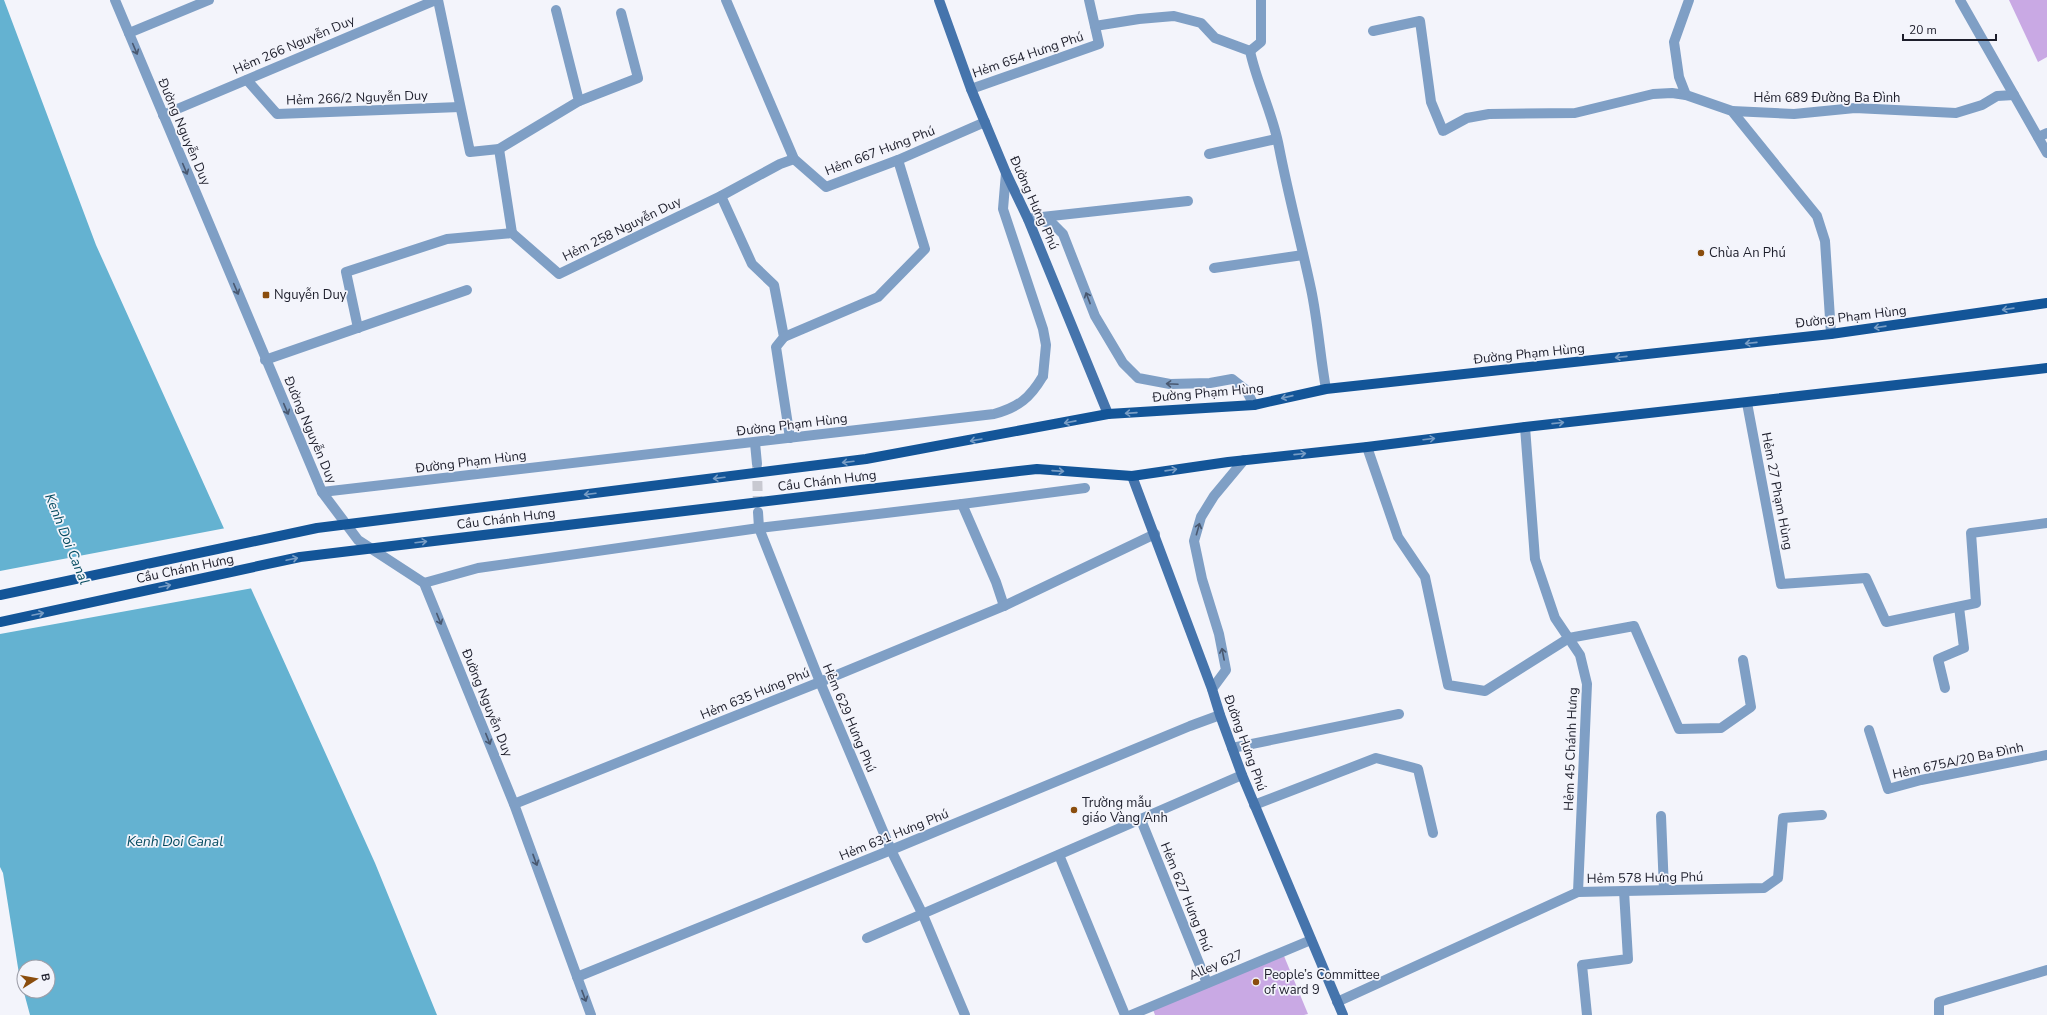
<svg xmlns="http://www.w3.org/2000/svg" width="2047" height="1015" font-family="'Nunito Sans',sans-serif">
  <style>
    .water { fill: #64b2d1; fill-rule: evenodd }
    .pier { fill: #f3f4fb }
    .building { fill: #c9a9e4 }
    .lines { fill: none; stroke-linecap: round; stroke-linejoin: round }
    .minor-tunnel { stroke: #c8c9d1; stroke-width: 10; stroke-dasharray: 10 5; stroke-linecap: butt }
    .service { stroke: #7f9fc5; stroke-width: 10 }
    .minor { stroke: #7f9fc5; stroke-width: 10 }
    .tertiary { stroke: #7f9fc5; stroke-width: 10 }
    .secondary { stroke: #4574ac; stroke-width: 10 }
    .primary { stroke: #135598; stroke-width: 10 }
    .oneway { stroke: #495870 }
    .oneway2 { stroke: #789dc5 }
    .poi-dot { fill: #8a4d0d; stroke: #f3f4fb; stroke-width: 1.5 }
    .labels { text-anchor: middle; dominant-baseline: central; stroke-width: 3.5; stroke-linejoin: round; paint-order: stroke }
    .street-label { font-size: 13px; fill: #1d1e2b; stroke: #f3f4fb }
    .poi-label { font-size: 13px; fill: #1d1e2b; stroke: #f3f4fb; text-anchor: start }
    .water-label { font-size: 14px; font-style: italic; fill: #064c61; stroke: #f3f4fb }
  </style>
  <rect width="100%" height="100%" fill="#f3f4fb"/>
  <path class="water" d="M0 0H4L96 245 375 863 437 1015H30L19 974 3 873 0 867ZM24 967H48V991H24Z"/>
  <path class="pier" d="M226 528 253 588 0 634V571Z"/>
  <g class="building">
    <path d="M2009 0H2047V57L2038 62Z"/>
    <path d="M1284 956 1308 1014 1304 1015H1155L1152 1007Z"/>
  </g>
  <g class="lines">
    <path class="minor-tunnel" d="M757 466 758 509"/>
    <g class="service">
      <path d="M438 0 470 152 499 149 512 233"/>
      <path d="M726 0 794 159 826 187 898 160 985 122"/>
      <path d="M1095 26 1139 19 1174 16 1201 23 1215 38 1250 51C1257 84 1273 114 1279 147 1288 194 1301 242 1311 289 1318 322 1320 356 1326 389"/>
      <path d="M1373 31 1420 21 1431 102 1443 131 1467 118 1489 114 1575 113 1653 94 1672 93 1686 95 1732 111 1817 216 1825 241 1831 334"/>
      <path d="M129 33 209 0"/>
      <path d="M1250 51 1261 42V0"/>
      <path d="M247 80 277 114 460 107"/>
      <path d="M971 89 1099 44 1089 0"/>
      <path d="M1686 95 1679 77 1674 42 1689 0"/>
      <path d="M579 101 638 78 621 13"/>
      <path d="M1732 111 1794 114 1855 108 1956 113 1982 105 1997 96 2014 95"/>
      <path d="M163 115 436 0"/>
      <path d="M2038 137 2047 133"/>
      <path d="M499 149 579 101 556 10"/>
      <path d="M1209 154 1276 139"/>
      <path d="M1006 173 1003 209 1043 329 1046 345 1043 376"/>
      <path d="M721 196 752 264 774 285 784 337 776 347 790 438"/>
      <path d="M1033 218 1188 201"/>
      <path d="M1214 268 1303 255"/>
      <path d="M358 328 346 272 447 239 512 233 559 274 721 196 780 164 794 159"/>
      <path d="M784 337 878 297 925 249 898 160"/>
      <path d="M265 360 467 290"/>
      <path d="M1747 403 1781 584 1866 578 1886 622 1976 603 1971 533 2047 523"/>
      <path d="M1525 427 1535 559 1555 618 1580 655 1587 684 1578 892"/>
      <path d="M1367 447 1398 537 1425 577 1448 685 1485 691 1569 638 1634 626 1679 729 1721 728 1751 707 1743 660"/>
      <path d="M962 504 1085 488"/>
      <path d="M1945 688 1938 659 1964 648 1959 607"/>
      <path d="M1869 730 1888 789 1921 780 2047 755"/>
      <path d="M1232 748 1399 714"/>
      <path d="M1254 805 1376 758 1418 769 1433 833"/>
      <path d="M1661 816 1664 890"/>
      <path d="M1141 820 1207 983"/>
      <path d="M1059 855 1125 1015"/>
      <path d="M1337 1002 1578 892 1764 888 1778 878 1783 818 1822 815"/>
      <path d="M1587 1015 1582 965 1628 959 1624 891"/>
      <path d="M1939 1015V1002L2047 970"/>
    </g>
    <g class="minor">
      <path d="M1028 219 1052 223 1063 234 1095 316 1123 363 1138 378 1170 384 1210 383 1232 379 1246 390 1254 405"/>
      <path d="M755 443 757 464"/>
      <path d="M322 492 994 414C1019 407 1030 398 1043 376"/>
      <path d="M758 512 759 528 820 682 891 850 923 915 965 1015"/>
      <path d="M424 583 478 568 759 528 962 504 996 582 1004 606"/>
      <path d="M1212 689 1226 670 1219 634 1202 579 1194 541 1201 517 1214 496 1244 460"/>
      <path d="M514 804 820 682 1004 606 1155 534"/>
      <path d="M867 938 1242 775"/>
      <path d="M577 977 891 850 1190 726 1220 715"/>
      <path d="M1131 1015 1311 940"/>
    </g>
    <g class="tertiary">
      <path d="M115 0 322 492 358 540 424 583 514 804 591 1015"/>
      <path d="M1960 0 2047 153"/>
    </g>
    <g class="secondary">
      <path d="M939 0 971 89 1006 173 1028 219 1108 414"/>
      <path d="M1132 476 1212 689 1220 715 1242 775 1343 1015"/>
    </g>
    <g class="primary">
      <path d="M0 595 317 528 866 459 1108 414 1254 405 1326 389 1831 334 2047 303"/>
      <path d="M0 622 300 557 1019 471 1037 469 1132 476 1228 462 1367 447 1525 427 2047 368"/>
    </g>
  </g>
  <defs><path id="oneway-shaft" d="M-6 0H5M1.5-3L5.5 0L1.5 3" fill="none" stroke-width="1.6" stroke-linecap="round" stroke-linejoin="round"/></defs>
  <g class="oneway">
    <use href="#oneway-shaft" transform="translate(135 49) rotate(67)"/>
    <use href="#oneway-shaft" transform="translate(185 169) rotate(67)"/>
    <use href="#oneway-shaft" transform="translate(236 289) rotate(67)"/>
    <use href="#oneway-shaft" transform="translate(1088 298) rotate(-111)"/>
    <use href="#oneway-shaft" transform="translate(1172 384) rotate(-177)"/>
    <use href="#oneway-shaft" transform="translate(286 409) rotate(67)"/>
    <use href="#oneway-shaft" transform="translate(1198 529) rotate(-74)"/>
    <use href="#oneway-shaft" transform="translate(439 619) rotate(68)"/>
    <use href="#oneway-shaft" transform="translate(1223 654) rotate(-101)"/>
    <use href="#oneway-shaft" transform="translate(488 739) rotate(68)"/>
    <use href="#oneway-shaft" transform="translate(535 860) rotate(70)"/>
    <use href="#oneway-shaft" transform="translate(584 996) rotate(69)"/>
  </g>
  <g class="oneway2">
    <use href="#oneway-shaft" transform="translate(2008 309) rotate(172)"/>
    <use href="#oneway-shaft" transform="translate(1880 327) rotate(172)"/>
    <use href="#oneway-shaft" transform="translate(1751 343) rotate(174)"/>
    <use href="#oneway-shaft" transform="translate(1621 357) rotate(174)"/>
    <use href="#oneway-shaft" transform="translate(1287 397) rotate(167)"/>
    <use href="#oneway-shaft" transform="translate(1131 413) rotate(176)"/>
    <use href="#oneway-shaft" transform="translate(1070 422) rotate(169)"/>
    <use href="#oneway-shaft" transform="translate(1558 423) rotate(-6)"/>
    <use href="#oneway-shaft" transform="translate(1429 439) rotate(-7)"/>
    <use href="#oneway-shaft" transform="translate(976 440) rotate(170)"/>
    <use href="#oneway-shaft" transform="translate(1300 454) rotate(-6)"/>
    <use href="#oneway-shaft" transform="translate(848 462) rotate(173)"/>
    <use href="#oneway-shaft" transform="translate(1171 470) rotate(-8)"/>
    <use href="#oneway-shaft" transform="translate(1058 471) rotate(4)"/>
    <use href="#oneway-shaft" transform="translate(719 478) rotate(173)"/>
    <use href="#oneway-shaft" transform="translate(590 494) rotate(173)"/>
    <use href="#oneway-shaft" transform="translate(421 542) rotate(-7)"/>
    <use href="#oneway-shaft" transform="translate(292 559) rotate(-12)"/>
    <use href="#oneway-shaft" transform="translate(165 586) rotate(-12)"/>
    <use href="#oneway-shaft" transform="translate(38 614) rotate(-12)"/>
  </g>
  <g class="poi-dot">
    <circle cx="1701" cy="253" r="4"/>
    <rect x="262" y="291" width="8" height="8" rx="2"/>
    <circle cx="1074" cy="810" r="4"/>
    <circle cx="1256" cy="982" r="4"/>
  </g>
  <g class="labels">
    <g class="street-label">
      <text transform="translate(294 45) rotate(-23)">Hẻm 266 Nguyễn Duy</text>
      <text transform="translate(1028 55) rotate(-19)">Hẻm 654 Hưng Phú</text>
      <text transform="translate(357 98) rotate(-2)">Hẻm 266/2 Nguyễn Duy</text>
      <text x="1827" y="98">Hẻm 689 Đường Ba Đình</text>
      <text transform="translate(184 132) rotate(67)">Đường Nguyễn Duy</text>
      <text transform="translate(880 151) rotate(-21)">Hẻm 667 Hưng Phú</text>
      <text transform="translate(1034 203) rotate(66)">Đường Hưng Phú</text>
      <text transform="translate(622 229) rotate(-26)">Hẻm 258 Nguyễn Duy</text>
      <text transform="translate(1851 317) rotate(-7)">Đường Phạm Hùng</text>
      <text transform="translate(1529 354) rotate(-6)">Đường Phạm Hùng</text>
      <text transform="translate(1208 393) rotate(-5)">Đường Phạm Hùng</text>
      <text transform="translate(792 425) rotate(-7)">Đường Phạm Hùng</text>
      <text transform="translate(310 430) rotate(67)">Đường Nguyễn Duy</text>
      <text transform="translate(471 462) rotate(-7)">Đường Phạm Hùng</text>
      <text transform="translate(827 481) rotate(-7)">Cầu Chánh Hưng</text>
      <text transform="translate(1777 491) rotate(79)">Hẻm 27 Phạm Hùng</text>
      <text transform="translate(506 519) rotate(-7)">Cầu Chánh Hưng</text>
      <text transform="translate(185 569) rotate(-12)">Cầu Chánh Hưng</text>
      <text transform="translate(755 694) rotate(-22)">Hẻm 635 Hưng Phú</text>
      <text transform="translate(487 703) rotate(68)">Đường Nguyễn Duy</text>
      <text transform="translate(849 718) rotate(67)">Hẻm 629 Hưng Phú</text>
      <text transform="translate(1245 743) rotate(70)">Đường Hưng Phú</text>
      <text transform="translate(1571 749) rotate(-88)">Hẻm 45 Chánh Hưng</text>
      <text transform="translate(1958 761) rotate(-12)">Hẻm 675A/20 Ba Đình</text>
      <text transform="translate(894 835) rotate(-22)">Hẻm 631 Hưng Phú</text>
      <text transform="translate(1645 878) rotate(-1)">Hẻm 578 Hưng Phú</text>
      <text transform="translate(1186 897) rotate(68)">Hẻm 627 Hưng Phú</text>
      <text transform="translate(1216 965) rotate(-23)">Alley 627</text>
    </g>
    <g class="poi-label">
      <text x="1709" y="253">Chùa An Phú</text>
      <text x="274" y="295">Nguyễn Duy</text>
      <text x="1082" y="803">Trường mẫu<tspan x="1082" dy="15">giáo Vàng Anh</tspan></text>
      <text x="1264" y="975">People’s Committee<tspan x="1264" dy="15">of ward 9</tspan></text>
    </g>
    <g class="water-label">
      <text transform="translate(67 539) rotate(68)">Kenh Doi Canal</text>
      <text x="175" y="841">Kenh Doi Canal</text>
    </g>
  </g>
  <g transform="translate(36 979) rotate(79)"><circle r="19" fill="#f3f4fb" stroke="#9d9ea8"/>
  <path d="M0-3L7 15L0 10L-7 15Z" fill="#8a4d0d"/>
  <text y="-6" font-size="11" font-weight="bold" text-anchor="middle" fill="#1d1e2b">B</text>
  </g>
  <path d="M1903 34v6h93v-6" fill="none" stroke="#1d1e2b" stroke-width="2"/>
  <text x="1909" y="34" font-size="12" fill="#1d1e2b" stroke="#f3f4fb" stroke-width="3" paint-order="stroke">20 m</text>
</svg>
